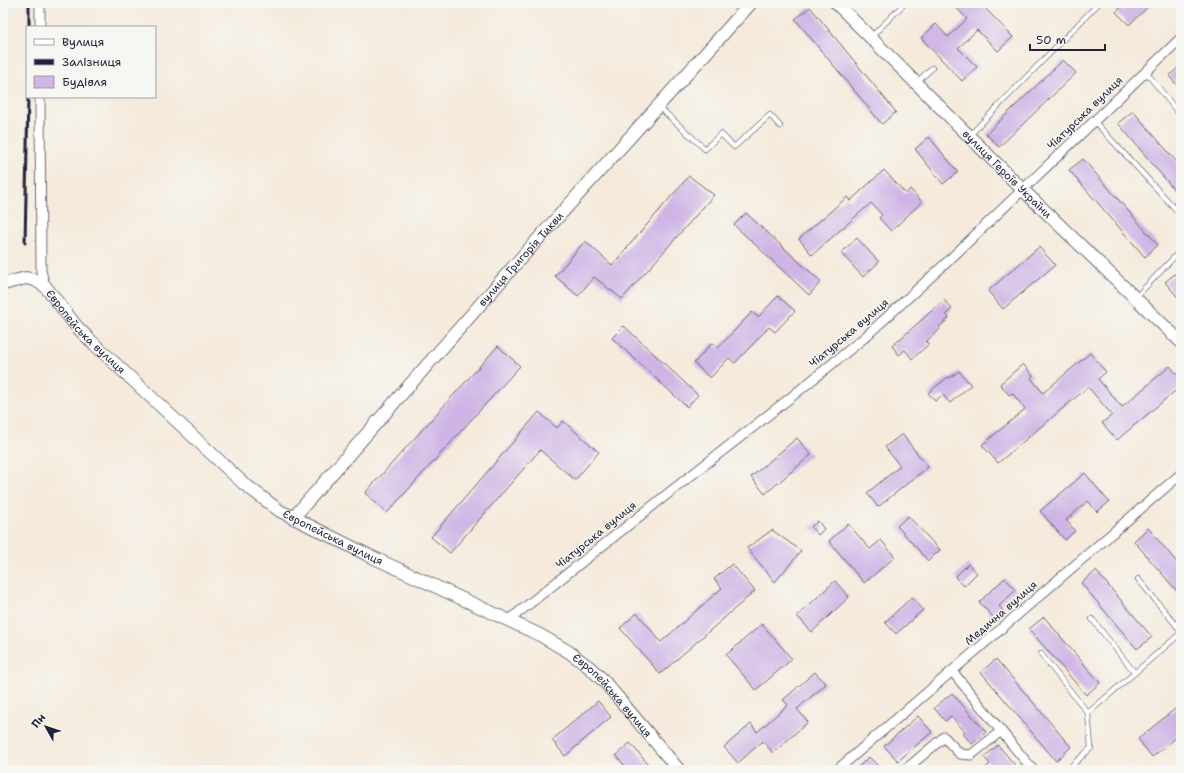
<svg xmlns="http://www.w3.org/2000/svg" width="1184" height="773" font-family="'Shantell Sans',sans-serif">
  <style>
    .building { fill: #cfb5e5 }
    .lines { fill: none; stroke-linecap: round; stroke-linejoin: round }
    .service-casing { stroke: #6c6873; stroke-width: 6 }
    .minor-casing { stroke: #6c6873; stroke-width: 11 }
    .tertiary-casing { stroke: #6c6873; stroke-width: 14 }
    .service { stroke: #fff; stroke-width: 4.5 }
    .minor { stroke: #fff; stroke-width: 9 }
    .tertiary { stroke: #fff; stroke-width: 12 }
    .rail { stroke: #22223b; stroke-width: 3 }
    .labels { text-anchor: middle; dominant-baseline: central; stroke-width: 3; stroke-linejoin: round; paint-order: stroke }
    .street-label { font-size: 11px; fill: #22223b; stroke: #f6f6f2 }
  </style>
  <rect width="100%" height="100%" fill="#f6f6f2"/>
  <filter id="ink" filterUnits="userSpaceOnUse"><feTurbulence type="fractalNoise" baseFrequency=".025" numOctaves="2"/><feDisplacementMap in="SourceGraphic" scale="8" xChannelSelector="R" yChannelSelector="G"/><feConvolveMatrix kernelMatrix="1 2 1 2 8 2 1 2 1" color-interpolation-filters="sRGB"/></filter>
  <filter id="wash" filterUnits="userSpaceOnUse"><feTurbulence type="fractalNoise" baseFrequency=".012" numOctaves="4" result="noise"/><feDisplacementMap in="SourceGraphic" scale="16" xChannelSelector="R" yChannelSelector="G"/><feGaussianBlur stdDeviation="0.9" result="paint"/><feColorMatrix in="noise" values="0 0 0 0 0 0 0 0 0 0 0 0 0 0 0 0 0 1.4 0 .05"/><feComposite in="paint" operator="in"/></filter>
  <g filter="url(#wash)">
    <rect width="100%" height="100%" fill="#f5eadb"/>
    <g id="blocks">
      <g class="building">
        <path d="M952 3H980L1013 37 998 51 977 30 958 48 977 67 962 81 921 38 936 24 948 37 967 19Z"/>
        <path d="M1125 3H1152L1129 25 1116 12Z"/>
        <path d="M810 7 896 112 882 124 795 19Z"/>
        <path d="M1063 60 1076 73 999 147 986 134Z"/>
        <path d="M1181 65V90L1169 76Z"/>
        <path d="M1133 111 1181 167V198L1118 123Z"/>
        <path d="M929 137 958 172 943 184 915 149Z"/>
        <path d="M1083 159 1158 245 1145 257 1069 170Z"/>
        <path d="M884 170 906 194 910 189 922 202 891 231 879 218 882 215 871 203 812 255 799 239 847 197 850 201Z"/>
        <path d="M689 176 714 195 622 299 594 277 578 296 555 276 585 241 612 265Z"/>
        <path d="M746 213 821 282 809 295 734 225Z"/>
        <path d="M857 238 879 262 863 277 841 253Z"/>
        <path d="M1039 247 1055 265 1003 309 988 291Z"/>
        <path d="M1181 269V301L1165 282Z"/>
        <path d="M778 296 795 311 775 332 769 327 735 363 729 358 710 378 694 363 712 343 718 348 752 312 758 317Z"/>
        <path d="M944 300 952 309 946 314 949 318 939 327 940 329 926 342 929 344 912 359 905 350 899 355 892 346Z"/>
        <path d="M624 326 698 395 687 407 612 338Z"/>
        <path d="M498 346 520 366 387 513 365 493Z"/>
        <path d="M1090 353 1106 372 1098 379 1122 407 1170 366 1181 379V386L1117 440 1102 423 1112 415 1088 387 998 463 982 445 1025 409 1012 393 1009 395 1000 384 1023 364 1033 376 1031 378 1043 393Z"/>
        <path d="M959 371 971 385 950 403 943 395 935 401 928 393 948 377 950 378Z"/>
        <path d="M539 412 557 428 563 421 599 452 575 480 540 450 450 553 431 537Z"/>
        <path d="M902 434 928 467 878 507 867 493 900 466 885 447Z"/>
        <path d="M797 438 811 455 765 494 751 477Z"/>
        <path d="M1085 473 1109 502 1097 512 1088 501 1066 520 1075 531 1065 540 1040 511Z"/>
        <path d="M908 516 940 550 928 561 897 526Z"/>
        <path d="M818 521 824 529 818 535 811 527Z"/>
        <path d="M848 524 870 549 881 540 895 557 864 583 829 541Z"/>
        <path d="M1148 528 1181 567V596L1134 541Z"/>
        <path d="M772 530 801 551 775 582 747 548Z"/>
        <path d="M732 564 755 591 660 674 620 628 637 613 661 642 722 588 714 579Z"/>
        <path d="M968 564 977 573 964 586 955 577Z"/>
        <path d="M1096 571 1152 637 1137 649 1081 583Z"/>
        <path d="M1005 578 1016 590 999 606 1003 611 995 619 979 602Z"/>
        <path d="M835 581 849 597 812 632 797 616Z"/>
        <path d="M912 597 923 610 896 634 885 622Z"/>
        <path d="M1044 617 1100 683 1086 695 1029 629Z"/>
        <path d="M762 624 792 659 756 690 726 655Z"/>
        <path d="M996 659 1071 747 1056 761 981 672Z"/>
        <path d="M815 672 826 684 797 709 808 722 773 753 763 741 738 763 724 747 751 724 757 732 788 705 783 700Z"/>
        <path d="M952 693 986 732 972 744 963 734 965 732 951 716 945 721 934 708Z"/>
        <path d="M598 701 611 717 565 756 552 740Z"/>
        <path d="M1181 704V734L1152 757 1138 739Z"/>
        <path d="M918 716 932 732 898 761 884 746Z"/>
        <path d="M630 743 653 770H628L616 755Z"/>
        <path d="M998 745 1019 770H983L990 764 984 757Z"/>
        <path d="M869 757 882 770H855Z"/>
      </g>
    </g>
  </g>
  <g filter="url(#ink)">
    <use href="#blocks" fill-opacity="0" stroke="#6c6873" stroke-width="1"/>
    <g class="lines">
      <defs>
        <g id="service">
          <path d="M871 37 905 3"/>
          <path d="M1146 72 1181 116"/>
          <path d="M916 83 932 68"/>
          <path d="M659 107 705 149 721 134 734 147 770 115 780 126"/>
          <path d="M1094 121 1181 215"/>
          <path d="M969 136 1099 3"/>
          <path d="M1135 298 1181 250"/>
          <path d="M1138 579 1181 631"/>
          <path d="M1092 619 1135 673"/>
          <path d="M1041 654 1088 713 1091 748 1067 770"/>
          <path d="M1088 713 1181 633"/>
        </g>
        <g id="minor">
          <path d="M40 3V27"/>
          <path d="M40 97 41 271 45 286"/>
          <path d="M509 620 675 488 790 398 865 337 945 264 1181 38"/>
          <path d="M952 671 1033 770"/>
          <path d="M837 770 1181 474"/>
          <path d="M905 770 944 737 960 754 971 755 1001 731"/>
        </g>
        <g id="tertiary">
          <path id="s1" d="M836 3 1023 190 1181 342"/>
          <path id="s2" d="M3 284 26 278 35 280 45 286 77 327 91 341 243 483 280 511 368 555 540 635 569 652 589 667 603 680 679 770"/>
          <path id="s3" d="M293 518 521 258 751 3"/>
        </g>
      </defs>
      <use href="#service" class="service-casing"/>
      <use href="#minor" class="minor-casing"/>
      <use href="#tertiary" class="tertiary-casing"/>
      <use href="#service" class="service"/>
      <use href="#minor" class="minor"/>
      <use href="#tertiary" class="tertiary"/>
      <g class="rail">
        <path d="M29 27V3"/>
        <path d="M25 243 28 97"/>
      </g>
    </g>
  </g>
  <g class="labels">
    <g class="street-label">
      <text transform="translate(1085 113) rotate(-44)">Чіатурська вулиця</text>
      <text stroke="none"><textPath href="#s1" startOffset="242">вулиця Героїв України</textPath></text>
      <text stroke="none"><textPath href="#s3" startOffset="345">вулиця Григорія Тикви</textPath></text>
      <text stroke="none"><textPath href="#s2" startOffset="106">Європейська вулиця</textPath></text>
      <text transform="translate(849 333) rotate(-40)">Чіатурська вулиця</text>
      <text transform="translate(596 535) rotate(-39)">Чіатурська вулиця</text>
      <text stroke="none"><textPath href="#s2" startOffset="430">Європейська вулиця</textPath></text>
      <text transform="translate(1001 613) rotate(-41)">Медична вулиця</text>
      <text stroke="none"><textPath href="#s2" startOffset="754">Європейська вулиця</textPath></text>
    </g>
  </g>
  <rect width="1184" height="773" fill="none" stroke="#f6f6f2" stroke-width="16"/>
  <rect x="26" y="26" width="130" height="72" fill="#f6f6f2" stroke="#a1a1a9"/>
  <rect x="34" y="39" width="20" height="6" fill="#ffffff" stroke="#a1a1a9"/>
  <text x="62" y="46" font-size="12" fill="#22223b">Вулиця</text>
  <rect x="34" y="59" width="20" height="6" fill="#22223b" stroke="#a1a1a9"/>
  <text x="62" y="66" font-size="12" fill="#22223b">Залізниця</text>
  <rect x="34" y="76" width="20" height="12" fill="#cfb5e5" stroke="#a1a1a9"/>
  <text x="62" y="86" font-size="12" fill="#22223b">Будівля</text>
  <g transform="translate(46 727) rotate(309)" stroke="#f6f6f2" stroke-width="3" paint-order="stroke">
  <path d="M0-3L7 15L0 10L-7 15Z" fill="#22223b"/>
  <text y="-6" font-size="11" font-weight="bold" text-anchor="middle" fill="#22223b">Пн</text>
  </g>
  <path d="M1030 44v6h75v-6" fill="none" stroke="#22223b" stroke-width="2"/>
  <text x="1036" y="44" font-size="12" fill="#22223b" stroke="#f6f6f2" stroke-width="3" paint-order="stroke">50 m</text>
</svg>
